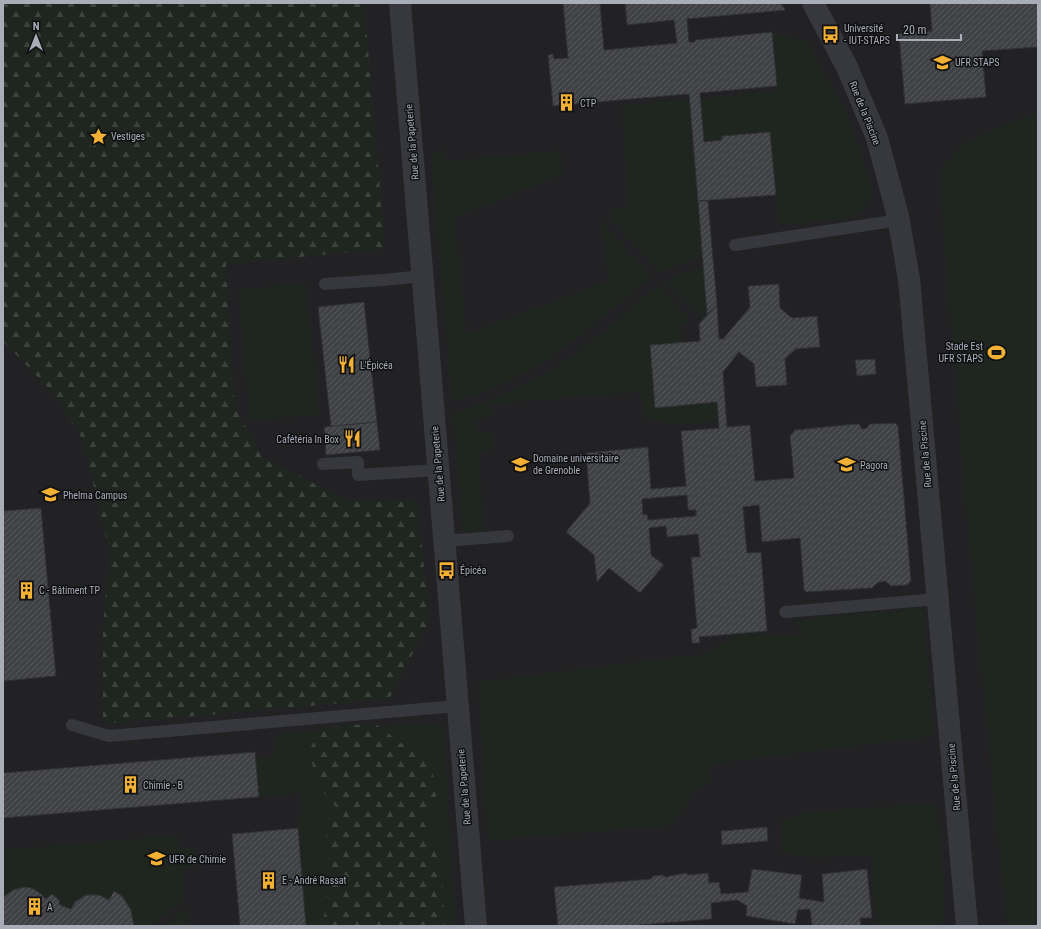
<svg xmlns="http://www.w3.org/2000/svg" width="1041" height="929" font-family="'Roboto Condensed',sans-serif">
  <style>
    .built { fill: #222225 }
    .green { fill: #1e261f }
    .forest { fill: url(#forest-firs) }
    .building { fill: url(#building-hatch); stroke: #303034; fill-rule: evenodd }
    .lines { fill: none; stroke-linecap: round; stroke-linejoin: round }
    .service { stroke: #37383d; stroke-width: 12 }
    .minor { stroke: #37383d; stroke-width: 22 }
    .tertiary { stroke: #37383d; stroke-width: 22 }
    .labels { text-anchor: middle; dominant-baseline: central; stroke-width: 3; stroke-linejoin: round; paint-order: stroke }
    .poi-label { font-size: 10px; fill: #a8adb8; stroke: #111113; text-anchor: start }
    .street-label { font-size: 10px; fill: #a8adb8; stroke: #111113 }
  </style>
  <defs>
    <pattern id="forest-firs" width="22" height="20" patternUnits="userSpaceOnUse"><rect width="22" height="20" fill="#1e261f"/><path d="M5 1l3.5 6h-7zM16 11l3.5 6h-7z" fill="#3c433d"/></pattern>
    <pattern id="building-hatch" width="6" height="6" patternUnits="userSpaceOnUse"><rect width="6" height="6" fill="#404145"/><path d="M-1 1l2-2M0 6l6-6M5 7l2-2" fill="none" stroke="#595a5e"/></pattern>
  </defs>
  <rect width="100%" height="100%" fill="#161618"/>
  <rect class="built" x="3" y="3" width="1035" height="923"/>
  <g class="green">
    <path d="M772 32 807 41 848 117 872 189C871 200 864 210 853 215 843 221 794 223 779 225L770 132 722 136V140L704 142 700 99 777 91Z"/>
    <path d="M689 99 703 257 680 264 661 273 612 220 611 209 629 208 622 105Z"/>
    <path d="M1038 111V926H1007L968 531 939 173 963 143Z"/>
    <path d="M442 148 444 161 560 151 563 174 454 218 466 334 609 281 600 220 651 277C590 324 532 387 452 400L431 156Z"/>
    <path d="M704 268 707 314 704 318 667 281 678 275Z"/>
    <path d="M306 283 319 414 250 421 238 290Z"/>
    <path d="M659 285 689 320 681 326 682 342 650 345 655 408 717 402 719 421 683 425 644 419 641 392 490 404 491 417 474 419 475 434 492 432 494 450 478 452 485 534 463 532 453 412C506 399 554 371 596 338 618 321 637 301 659 285Z"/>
    <path d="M922 608 934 736 709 764 711 780 693 792 674 825 488 840 478 682 703 654 741 633 806 635 793 620Z"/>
    <path d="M443 723 456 926H306L298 828 302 793 259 797 256 758H274V742L285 732Z"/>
    <path d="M936 803 945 905 941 926H876L871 854 816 858 782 853V821L807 812Z"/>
    <path d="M179 835 180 848 196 847 198 866 182 867 184 898 152 926H3V850Z"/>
    <path d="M186 907 187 926H165Z"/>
  </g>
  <g class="forest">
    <path d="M3 3H364L385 249 226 264 235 408 263 457 346 500 418 502 429 622 389 699 103 724V629L109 549 83 440 52 392 3 341Z"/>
    <path d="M374 723 428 763 439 790 423 821 442 863 444 926H323L328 881 326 834 336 807 317 784 309 750 322 728Z"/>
  </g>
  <g class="building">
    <path d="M563 3H600L604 50 677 43 674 20 627 25 625 3H780L786 10 687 19 689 42H695V40L772 32 777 86 700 93 704 142 722 140V136L770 132 776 195 698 201 689 94 553 106 548 55 553 54 554 59 568 58Z"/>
    <path d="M930 3H1038V47L982 51 986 97 905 104 899 34 932 31Z"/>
    <path d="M930 3H1038V47L982 51 986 97 905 104 899 34 932 31Z"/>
    <path d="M698 201H708L717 304 707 314Z"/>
    <path d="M779 284 780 308 792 318 817 316 820 347 796 349 785 359 787 385 756 387 754 364 739 352 723 372 727 427 750 425 755 481 794 478 790 436 795 430 855 424H859L862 429 867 428 870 424 895 423 898 426 911 581 907 585 891 586 885 581 877 583 872 588 806 592 804 590 800 538 762 542 759 505 743 507 747 553 761 552 767 631 699 637 700 643H692L691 629 697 628 691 557H700L698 534 667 537 666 526 649 528 651 555 664 565 640 593 609 568 597 582 594 555 566 532 590 503 586 453 648 447 651 489 686 486 681 431 719 428 717 402 655 408 650 345 700 341 699 324 717 304 719 339H723L750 307 748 286ZM687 495 688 510H696V516L648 520 647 514 643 515 642 499Z"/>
    <path d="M364 302 377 422 331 427 318 307Z"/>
    <path d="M875 359 876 374 857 376 855 360Z"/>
    <path d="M377 422 380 450 326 455 324 427Z"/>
    <path d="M41 508 56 676 4 681 3 511Z"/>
    <path d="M255 752 259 797 3 818V773Z"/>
    <path d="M767 827 768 841 722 845 721 831Z"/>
    <path d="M298 828 306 926H240L232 834Z"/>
    <path d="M752 869 802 875 799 898 824 902 822 874 867 869 872 918H860L861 926H812L810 909 798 910 795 924 746 916 747 906 737 900 711 903 712 919 628 926H558L554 887 651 879 653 876 664 875V877L686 873 688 875 708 873 709 883 719 882 721 894 748 892Z"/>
    <path d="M24 887 32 888 40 893 46 899 52 894 59 900 60 905 71 909 75 902 86 895H99L109 900 114 891 122 896 131 910 134 926H3V897L13 890Z"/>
  </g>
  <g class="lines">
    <g class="service">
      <path d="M735 245 886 222 898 216"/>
      <path d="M325 284 383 280 423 276"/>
      <path d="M323 464 358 462V475L438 470"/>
      <path d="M444 541 508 536"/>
      <path d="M785 612 938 599"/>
      <path d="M72 725 109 736 458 706"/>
    </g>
    <path class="minor" d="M813 3 847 67 877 138 898 216 909 279 967 926"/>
    <path class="tertiary" d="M400 3 476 926"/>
  </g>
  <defs>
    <symbol id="bus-bare" viewBox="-9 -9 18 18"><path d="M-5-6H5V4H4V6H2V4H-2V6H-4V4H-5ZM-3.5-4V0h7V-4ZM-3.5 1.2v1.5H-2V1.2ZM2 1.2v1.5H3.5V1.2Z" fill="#f2b134" stroke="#111113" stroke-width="2.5" paint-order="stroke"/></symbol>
    <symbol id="university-bare" viewBox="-9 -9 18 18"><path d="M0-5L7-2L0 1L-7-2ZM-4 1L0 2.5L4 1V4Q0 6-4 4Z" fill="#f2b134" stroke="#111113" stroke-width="2.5" paint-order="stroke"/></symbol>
    <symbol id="building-bare" viewBox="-9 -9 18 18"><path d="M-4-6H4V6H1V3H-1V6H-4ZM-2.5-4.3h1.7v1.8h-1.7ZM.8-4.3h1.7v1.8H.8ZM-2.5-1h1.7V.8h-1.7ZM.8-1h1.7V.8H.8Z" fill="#f2b134" stroke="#111113" stroke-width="2.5" paint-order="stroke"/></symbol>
    <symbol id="sight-bare" viewBox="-9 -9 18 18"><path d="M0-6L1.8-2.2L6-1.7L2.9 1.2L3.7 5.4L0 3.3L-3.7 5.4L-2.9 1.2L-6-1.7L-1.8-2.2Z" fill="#f2b134" stroke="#111113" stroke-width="2.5" paint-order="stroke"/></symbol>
    <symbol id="stadium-bare" viewBox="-9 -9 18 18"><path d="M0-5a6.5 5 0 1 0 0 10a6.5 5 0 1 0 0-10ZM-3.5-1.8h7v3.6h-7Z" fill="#f2b134" stroke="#111113" stroke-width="2.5" paint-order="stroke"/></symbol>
    <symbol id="restaurant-bare" viewBox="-9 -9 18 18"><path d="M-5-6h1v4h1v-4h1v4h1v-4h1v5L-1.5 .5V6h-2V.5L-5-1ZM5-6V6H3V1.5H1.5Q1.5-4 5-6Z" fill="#f2b134" stroke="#111113" stroke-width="2.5" paint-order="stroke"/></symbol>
  </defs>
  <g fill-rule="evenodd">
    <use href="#bus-bare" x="818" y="22" width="25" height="25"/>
    <use href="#university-bare" x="930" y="50" width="25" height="25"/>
    <use href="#building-bare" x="554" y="90" width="25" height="25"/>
    <use href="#sight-bare" x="86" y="124" width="25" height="25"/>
    <use href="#stadium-bare" x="984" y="340" width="25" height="25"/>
    <use href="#restaurant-bare" x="334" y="352" width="25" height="25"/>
    <use href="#restaurant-bare" x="340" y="426" width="25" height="25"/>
    <use href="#university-bare" x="508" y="452" width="25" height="25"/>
    <use href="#university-bare" x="834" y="452" width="25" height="25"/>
    <use href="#university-bare" x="38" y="482" width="25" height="25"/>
    <use href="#bus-bare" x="434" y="558" width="25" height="25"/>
    <use href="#building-bare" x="14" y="578" width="25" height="25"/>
    <use href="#building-bare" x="118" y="772" width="25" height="25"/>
    <use href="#university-bare" x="144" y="846" width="25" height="25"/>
    <use href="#building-bare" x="256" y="868" width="25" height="25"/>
    <use href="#building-bare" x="22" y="894" width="25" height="25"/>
  </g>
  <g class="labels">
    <g class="poi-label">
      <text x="844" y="28">Université<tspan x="844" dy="12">- IUT-STAPS</tspan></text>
      <text x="955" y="62">UFR STAPS</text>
      <text x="580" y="103">CTP</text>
      <text x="111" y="136">Vestiges</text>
      <text x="983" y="346" text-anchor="end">Stade Est<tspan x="983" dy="12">UFR STAPS</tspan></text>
      <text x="360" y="365">L'Épicéa</text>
      <text x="339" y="439" text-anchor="end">Cafétéria In Box</text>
      <text x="533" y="458">Domaine universitaire<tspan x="533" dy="12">de Grenoble</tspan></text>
      <text x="860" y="465">Pagora</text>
      <text x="63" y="495">Phelma Campus</text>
      <text x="460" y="570">Épicéa</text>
      <text x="39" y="590">C - Bâtiment TP</text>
      <text x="143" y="785">Chimie - B</text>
      <text x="169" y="859">UFR de Chimie</text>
      <text x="282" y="880">E - André Rassat</text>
      <text x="47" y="907">A</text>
    </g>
    <g class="street-label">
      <text transform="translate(865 113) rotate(68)">Rue de la Piscine</text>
      <text transform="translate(412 142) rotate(-95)">Rue de la Papeterie</text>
      <text transform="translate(925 454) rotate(-95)">Rue de la Piscine</text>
      <text transform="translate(438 464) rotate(-95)">Rue de la Papeterie</text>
      <text transform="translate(954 777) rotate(-95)">Rue de la Piscine</text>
      <text transform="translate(464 787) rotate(-95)">Rue de la Papeterie</text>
    </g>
  </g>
  <rect width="1041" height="929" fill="none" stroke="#a8adb8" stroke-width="8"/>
  <g transform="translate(36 36)" stroke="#111113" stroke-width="3" paint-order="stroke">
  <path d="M0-3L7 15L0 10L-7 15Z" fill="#a8adb8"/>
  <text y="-6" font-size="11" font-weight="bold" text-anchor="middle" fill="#a8adb8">N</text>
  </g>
  <path d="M897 34v6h64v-6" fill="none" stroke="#a8adb8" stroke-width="2"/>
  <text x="903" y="34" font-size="12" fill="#a8adb8" stroke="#111113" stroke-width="3" paint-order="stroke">20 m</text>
</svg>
